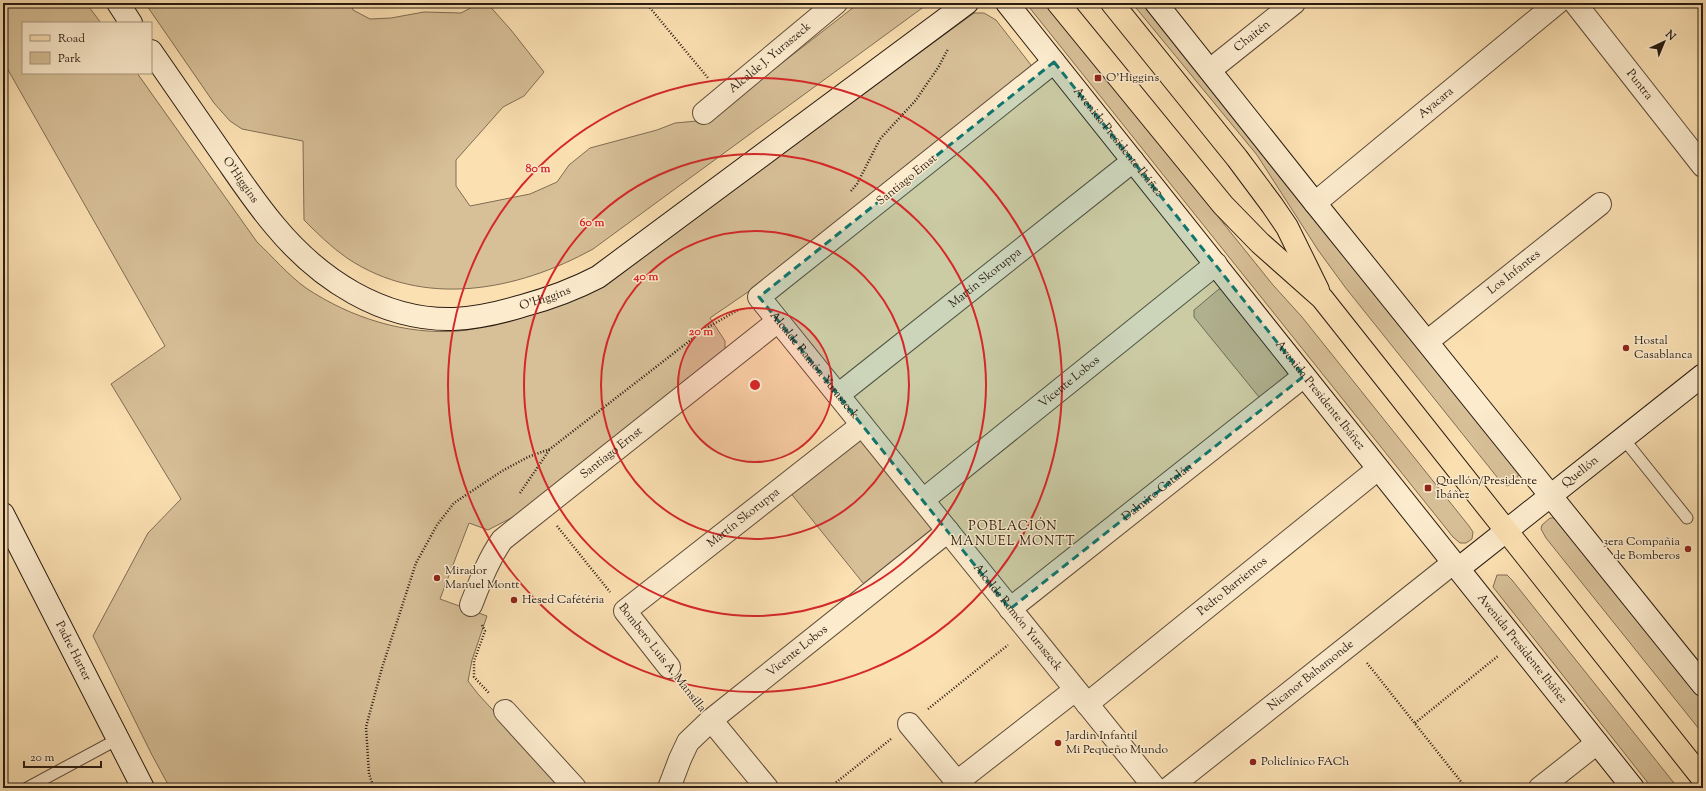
<svg xmlns="http://www.w3.org/2000/svg" width="1706" height="791" font-family="'Sorts Mill Goudy',serif">
  <style>
    .green { fill: #d7bf97; stroke: #806d54 }
    .lines { fill: none; stroke-linecap: round; stroke-linejoin: round }
    .lane-casing { stroke: #5e4c39; stroke-width: 13 }
    .street-casing { stroke: #5e4c39; stroke-width: 24 }
    .secondary-casing { stroke: #291b11; stroke-width: 24 }
    .primary-casing { stroke: #291b11; stroke-width: 24 }
    .path { stroke: #291b11; stroke-width: 2.5; stroke-dasharray: 1 2; stroke-linecap: butt }
    .lane { stroke: #fcebcd; stroke-width: 11 }
    .street { stroke: #fcebcd; stroke-width: 22 }
    .secondary { stroke: #fcebcd; stroke-width: 22 }
    .primary { stroke: #fbe0b2; stroke-width: 22 }
    .marked { fill: #0f766e; fill-opacity: 0.2; stroke: #0f766e; stroke-width: 3; stroke-dasharray: 8 5; stroke-linejoin: round }
    .ring { fill: none; stroke: #d62828; stroke-width: 2 }
    .poi-dot { fill: #8f2418; stroke: #fcebcd; stroke-width: 1.5 }
    .labels { text-anchor: middle; dominant-baseline: central; stroke-width: 3; stroke-linejoin: round; paint-order: stroke }
    .street-label { font-size: 12px; fill: #291b11; stroke: #fcebcd }
    .poi-label { font-size: 12px; fill: #291b11; stroke: #fcebcd; text-anchor: start }
    .neighbourhood-label { font-size: 13px; letter-spacing: 1px; fill: #291b11; stroke: #fcebcd }
    .centre { fill: #d62828; stroke: #fcebcd; stroke-width: 2 }
    .ring-label { font-size: 12px; text-anchor: middle; font-weight: bold; fill: #d62828; stroke: #fcebcd; stroke-width: 3; stroke-linejoin: round; paint-order: stroke }
  </style>
  <rect width="100%" height="100%" fill="#fbe0b2"/>
  <filter id="stains"><feTurbulence type="fractalNoise" baseFrequency=".005" numOctaves="4"/><feColorMatrix values="0 0 0 0 .2 0 0 0 0 .09 0 0 0 0 .02 0 0 0 .5 -.17"/></filter>
  <radialGradient id="worn" r=".72"><stop offset=".6" stop-color="#630" stop-opacity="0"/><stop offset="1" stop-color="#630" stop-opacity=".3"/></radialGradient>
  <g class="green">
    <path d="M3 3H86L101 23H23V73H137L257 242C273 257 288 275 306 288 351 318 405 335 459 331 485 328 511 319 536 312L819 126 974 13H984L996 20 1031 65 1032 69 761 283 710 318 725 341V351L515 516 488 530 469 523 440 599 487 616 472 660 468 681 478 694 565 788H170L152 755 93 636 148 533 181 499 111 384 165 346 3 61Z"/>
    <path d="M145 3H350L353 10 370 19 391 18 424 12 461 13 480 3H487L511 30 544 72 524 96 503 107 456 160V186L470 206 530 194 557 182 569 165 590 148 657 130 675 123 697 121 727 106 859 3H929L593 249C517 291 423 309 347 258 331 247 317 233 304 220L303 141 242 129 230 121 214 103Z"/>
    <path d="M1029 3H1046L1273 285 1302 317 1469 526 1473 532 1472 539 1466 543H1460L1453 537 1029 7Z"/>
    <path d="M1132 3H1145L1519 473 1516 482 1507 486 1501 482 1345 287 1318 250 1257 155Z"/>
    <path d="M1219 289 1225 290 1291 371V378L1264 399 1259 397 1194 317V310Z"/>
    <path d="M862 433 940 530 867 588 789 491Z"/>
    <path d="M1550 518H1554L1562 525 1703 702V734L1546 538 1541 529 1542 525Z"/>
    <path d="M1497 575H1507L1512 580 1678 788H1652L1493 587Z"/>
  </g>
  <g class="lines">
    <defs>
      <g id="lane">
        <path d="M1623 438 1687 518"/>
        <path d="M27 788 118 739"/>
      </g>
      <g id="street">
        <path id="s1" d="M1575 3 1703 166"/>
        <path id="s2" d="M1054 62 759 297 1155 788"/>
        <path id="s3" d="M1210 70 1294 3"/>
        <path id="s4" d="M704 113 836 3"/>
        <path id="s5" d="M1315 203 1557 3"/>
        <path id="s6" d="M1428 341 1600 204"/>
        <path id="s7" d="M838 395 1133 161"/>
        <path id="s8" d="M923 500 1216 264"/>
        <path id="s9" d="M471 605C480 582 488 560 502 540L778 321"/>
        <path id="s10" d="M1010 609 1304 376"/>
        <path id="s11" d="M669 667 625 611 862 425"/>
        <path id="s12" d="M1087 704 1378 469"/>
        <path d="M505 711 575 788"/>
        <path d="M711 720 767 788"/>
        <path d="M909 724 962 788"/>
        <path d="M957 782 1075 690"/>
        <path id="s13" d="M669 788 680 759 688 742 711 720 948 531"/>
        <path id="s14" d="M1169 788 1453 563"/>
        <path d="M1540 788 1597 743"/>
      </g>
      <g id="secondary">
        <path d="M118 3 131 23"/>
        <path id="s15" d="M1007 3 1633 788"/>
        <path d="M1156 3 1315 203 1703 685"/>
        <path id="s16" d="M151 51C176 87 200 122 225 158 241 181 257 205 275 226 319 279 382 321 454 319 477 318 499 313 522 306 548 299 573 290 598 277L967 3"/>
        <path id="s17" d="M3 514 143 788"/>
        <path id="s18" d="M1458 569 1703 375"/>
      </g>
      <g id="primary">
        <path d="M1058 3 1223 205 1260 243 1322 298 1703 779"/>
        <path d="M1112 3 1237 158 1272 205 1287 227 1318 290"/>
      </g>
    </defs>
    <use href="#lane" class="lane-casing"/>
    <use href="#street" class="street-casing"/>
    <use href="#secondary" class="secondary-casing"/>
    <use href="#primary" class="primary-casing"/>
    <g class="path">
      <path d="M646 3 708 78"/>
      <path d="M851 191 857 184 880 139 916 100 939 66 948 49"/>
      <path d="M520 493 550 449"/>
      <path d="M557 526 610 592"/>
      <path d="M482 625 485 631 474 661V677L489 693"/>
      <path d="M1367 663 1466 788"/>
      <path d="M683 685 696 701"/>
      <path d="M928 709 1008 645"/>
      <path d="M1415 723 1498 656"/>
      <path d="M374 788 369 774 366 727 382 668 416 563 437 525 454 503 502 471 528 457 550 449 705 329 738 310"/>
      <path d="M829 788 891 739"/>
    </g>
    <use href="#lane" class="lane"/>
    <use href="#street" class="street"/>
    <use href="#secondary" class="secondary"/>
    <use href="#primary" class="primary"/>
  </g>
  <path class="marked" d="M1054 62 1304 376 1010 609 759 297Z"/>
  <circle cx="755" cy="385" r="77" fill="#d62828" fill-opacity=".12"/>
  <g class="ring">
    <circle cx="755" cy="385" r="77"/>
    <circle cx="755" cy="385" r="154"/>
    <circle cx="755" cy="385" r="231"/>
    <circle cx="755" cy="385" r="307"/>
  </g>
  <g class="poi-dot">
    <rect x="1094" y="74" width="8" height="8" rx="2"/>
    <circle cx="1626" cy="348" r="4"/>
    <rect x="1424" y="484" width="8" height="8" rx="2"/>
    <circle cx="1688" cy="549" r="4"/>
    <circle cx="437" cy="578" r="4"/>
    <circle cx="514" cy="600" r="4"/>
    <circle cx="1058" cy="743" r="4"/>
    <circle cx="1253" cy="762" r="4"/>
  </g>
  <g class="labels">
    <g class="street-label">
      <text stroke="none"><textPath href="#s3" startOffset="54">Chaitén</textPath></text>
      <text stroke="none"><textPath href="#s4" startOffset="86">Alcalde J. Yuraszeck</textPath></text>
      <text stroke="none"><textPath href="#s1" startOffset="104">Puntra</textPath></text>
      <text stroke="none"><textPath href="#s5" startOffset="157">Ayacara</textPath></text>
      <text stroke="none"><textPath href="#s15" startOffset="178">Avenida Presidente Ibáñez</textPath></text>
      <text stroke="none"><textPath href="#s16" startOffset="157">O'Higgins</textPath></text>
      <text transform="translate(907 180) rotate(-39)">Santiago Emst</text>
      <text stroke="none"><textPath href="#s6" startOffset="110">Los Infantes</textPath></text>
      <text stroke="none"><textPath href="#s7" startOffset="188">Martín Skoruppa</textPath></text>
      <text stroke="none"><textPath href="#s16" startOffset="517">O'Higgins</textPath></text>
      <text stroke="none"><textPath href="#s2" startOffset="465">Alcalde Ramón Yuraszeck</textPath></text>
      <text stroke="none"><textPath href="#s8" startOffset="188">Vicente Lobos</textPath></text>
      <text stroke="none"><textPath href="#s15" startOffset="502">Avenida Presidente Ibáñez</textPath></text>
      <text stroke="none"><textPath href="#s9" startOffset="212">Santiago Ernst</textPath></text>
      <text stroke="none"><textPath href="#s18" startOffset="156">Quellón</textPath></text>
      <text stroke="none"><textPath href="#s10" startOffset="188">Dalmiro Catalán</textPath></text>
      <text stroke="none"><textPath href="#s11" startOffset="222">Martín Skoruppa</textPath></text>
      <text stroke="none"><textPath href="#s12" startOffset="187">Pedro Barrientos</textPath></text>
      <text stroke="none"><textPath href="#s2" startOffset="789">Alcalde Ramón Yuraszeck</textPath></text>
      <text stroke="none"><textPath href="#s15" startOffset="826">Avenida Presidente Ibáñez</textPath></text>
      <text stroke="none"><textPath href="#s17" startOffset="154">Padre Harter</textPath></text>
      <text stroke="none"><textPath href="#s13" startOffset="192">Vicente Lobos</textPath></text>
      <text transform="translate(662 658) rotate(52)">Bombero Luis A. Mansilla</text>
      <text stroke="none"><textPath href="#s14" startOffset="181">Nicanor Bahamonde</textPath></text>
    </g>
    <g class="poi-label">
      <text x="1106" y="78">O'Higgins</text>
      <text x="1634" y="341">Hostal<tspan x="1634" dy="14">Casablanca</tspan></text>
      <text x="1436" y="481">Quellón/Presidente<tspan x="1436" dy="14">Ibáñez</tspan></text>
      <text x="1680" y="542" text-anchor="end">3era Compañia<tspan x="1680" dy="14">de Bomberos</tspan></text>
      <text x="445" y="571">Mirador<tspan x="445" dy="14">Manuel Montt</tspan></text>
      <text x="522" y="600">Hesed Cafétéria</text>
      <text x="1066" y="736">Jardin Infantil<tspan x="1066" dy="14">Mi Pequeño Mundo</tspan></text>
      <text x="1261" y="762">Policlínico FACh</text>
    </g>
    <g class="neighbourhood-label">
      <text x="1013" y="527">POBLACIÓN<tspan x="1013" dy="15">MANUEL MONTT</tspan></text>
    </g>
  </g>
  <circle cx="755" cy="385" r="6" class="centre"/>
  <g class="ring-label">
    <text x="538" y="172">80 m</text>
    <text x="592" y="226">60 m</text>
    <text x="646" y="280">40 m</text>
    <text x="701" y="335">20 m</text>
  </g>
  <rect width="1706" height="791" fill="none" stroke="#fbe0b2" stroke-width="16"/>
  <rect x="4" y="4" width="1698" height="783" fill="none" stroke="#291b11" stroke-width="2"/>
  <rect x="8" y="8" width="1690" height="775" fill="none" stroke="#291b11"/>
  <rect x="22" y="22" width="130" height="52" fill="#fcebcd" stroke="#a89882"/>
  <rect x="30" y="35" width="20" height="6" fill="#fbe0b2" stroke="#a89882"/>
  <text x="58" y="42" font-size="12" fill="#291b11">Road</text>
  <rect x="30" y="52" width="20" height="12" fill="#d7bf97" stroke="#a89882"/>
  <text x="58" y="62" font-size="12" fill="#291b11">Park</text>
  <g transform="translate(1664 42) rotate(44)" stroke="#fcebcd" stroke-width="3" paint-order="stroke">
  <path d="M0-3L7 15L0 10L-7 15Z" fill="#291b11"/>
  <text y="-6" font-size="11" font-weight="bold" text-anchor="middle" fill="#291b11">N</text>
  </g>
  <path d="M24 761v6h77v-6" fill="none" stroke="#291b11" stroke-width="2"/>
  <text x="30" y="761" font-size="12" fill="#291b11" stroke="#fcebcd" stroke-width="3" paint-order="stroke">20 m</text>
  <rect width="100%" height="100%" filter="url(#stains)"/>
  <rect width="100%" height="100%" fill="url(#worn)"/>
</svg>
